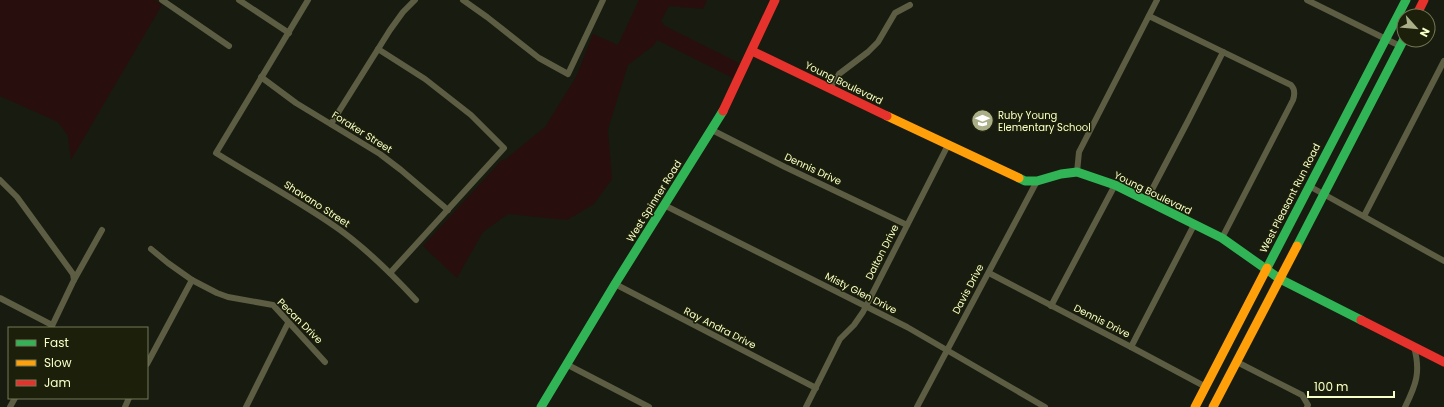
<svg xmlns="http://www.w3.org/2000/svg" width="1444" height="407" font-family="Poppins,sans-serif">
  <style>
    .green { fill: #280f0e }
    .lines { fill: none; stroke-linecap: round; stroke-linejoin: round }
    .street { stroke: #5c5d42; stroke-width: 6 }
    .fast { stroke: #30b455; stroke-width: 9 }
    .slow { stroke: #ff9f0a; stroke-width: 9 }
    .jam { stroke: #e5322d; stroke-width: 9 }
    .labels { text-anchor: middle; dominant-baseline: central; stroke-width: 3; stroke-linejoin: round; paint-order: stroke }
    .street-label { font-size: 10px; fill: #f9ffc9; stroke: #1c200a }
    .poi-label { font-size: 10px; fill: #f9ffc9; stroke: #1c200a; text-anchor: start }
  </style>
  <rect width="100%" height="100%" fill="#181b0f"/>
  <g class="green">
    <path d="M0 0H155L162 5 71 160 68 136 58 122 0 96Z"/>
    <path d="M639 0H707L703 9 669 6 661 21 665 26 739 63 733 78 657 40 654 45 628 65 608 129 612 179 594 204 567 220 508 214 483 232 457 278 423 246 501 161 507 158 545 127 576 77 593 34 618 45Z"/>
  </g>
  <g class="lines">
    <g class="street">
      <path d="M162 0 229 46"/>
      <path d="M239 0 289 33"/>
      <path d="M308 0 216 153C253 176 293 198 330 223 362 244 390 272 416 300"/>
      <path d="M463 0 487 17 539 58 568 74 603 0"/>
      <path d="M1307 0 1400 46"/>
      <path d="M1149 16 1291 85C1295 89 1295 94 1293 100L1222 238"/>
      <path d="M378 49 425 79 471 115 504 148 390 273"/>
      <path d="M261 77 296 103 380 154 401 170 448 210"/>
      <path d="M830 88 839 74 868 52 878 42 895 13 910 5"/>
      <path d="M331 124 390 30 403 12 415 0"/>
      <path d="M712 130 785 167 907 225"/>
      <path d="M1077 172 1079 152 1157 0"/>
      <path d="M0 180 17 197 73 274 74 280"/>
      <path d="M1309 186 1444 261"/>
      <path d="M1146 201 1188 121 1223 52"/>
      <path d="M664 205 907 327 1045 407"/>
      <path d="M1364 216 1444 61"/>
      <path d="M151 249 168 263 192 280 217 293 228 297 273 305 325 362"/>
      <path d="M989 273 1131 347 1206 387"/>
      <path d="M615 284 816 388"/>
      <path d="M0 298 52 325"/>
      <path d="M1051 306 1115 185"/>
      <path d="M51 328 74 280 102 230"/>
      <path d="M1131 347 1194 225"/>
      <path d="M1237 362 1302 395 1308 405 1307 407"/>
      <path d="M147 364 192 280"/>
      <path d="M566 364 649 407"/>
      <path d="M10 407 15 398"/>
      <path d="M125 407 129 398"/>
      <path d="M246 407 288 323"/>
      <path d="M806 407 840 339 854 325 863 312 948 145"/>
      <path d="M917 407 1037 181"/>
      <path d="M1405 407C1416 385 1421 372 1414 347"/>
    </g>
    <g class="fast">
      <path d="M1019 178 1025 181H1037L1061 174 1077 172 1115 185 1222 238 1280 279 1361 320"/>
      <path d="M1297 246 1404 39"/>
      <path d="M1267 268 1406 0"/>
      <path d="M541 407 615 284 723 111"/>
    </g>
    <g class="slow">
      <path d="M887 116 1019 178"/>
      <path d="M1195 407 1267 268"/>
      <path d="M1213 407 1297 246"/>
    </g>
    <g class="jam">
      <path d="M1416 16 1424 0"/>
      <path d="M752 51 887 116"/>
      <path d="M723 111 775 0"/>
      <path d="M1361 320 1444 362"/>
    </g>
  </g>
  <defs>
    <symbol id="school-disc" viewBox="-11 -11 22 22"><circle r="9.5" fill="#aaaf88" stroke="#1c200a"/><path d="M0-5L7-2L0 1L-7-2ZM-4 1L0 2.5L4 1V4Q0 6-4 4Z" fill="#fff"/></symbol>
  </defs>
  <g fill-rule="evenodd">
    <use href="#school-disc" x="970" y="108" width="25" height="25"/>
  </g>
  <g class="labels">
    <g class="street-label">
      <text transform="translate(844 83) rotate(26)">Young Boulevard</text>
      <text transform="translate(362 132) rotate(32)">Foraker Street</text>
      <text transform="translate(813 169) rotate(25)">Dennis Drive</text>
      <text transform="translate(1153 193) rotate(26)">Young Boulevard</text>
      <text transform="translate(1290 198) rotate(-63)">West Pleasant Run Road</text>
      <text transform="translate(654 201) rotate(-58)">West Spinner Road</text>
      <text transform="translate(317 204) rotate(33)">Shavano Street</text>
      <text transform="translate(882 252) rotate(-63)">Dalton Drive</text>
      <text transform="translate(968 289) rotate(-62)">Davis Drive</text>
      <text transform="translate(861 293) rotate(27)">Misty Glen Drive</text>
      <text transform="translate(300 321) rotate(45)">Pecan Drive</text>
      <text transform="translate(1102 321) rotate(27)">Dennis Drive</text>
      <text transform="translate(720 328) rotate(27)">Ray Andra Drive</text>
    </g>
    <g class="poi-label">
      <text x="998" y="115">Ruby Young<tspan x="998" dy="12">Elementary School</tspan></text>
    </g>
  </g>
  <rect x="8" y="327" width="140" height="72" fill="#1c200a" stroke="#747956"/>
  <rect x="16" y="340" width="20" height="6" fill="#30b455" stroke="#747956"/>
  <text x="44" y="347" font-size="12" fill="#f9ffc9">Fast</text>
  <rect x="16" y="360" width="20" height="6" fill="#ff9f0a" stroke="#747956"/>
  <text x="44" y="367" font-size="12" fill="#f9ffc9">Slow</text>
  <rect x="16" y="380" width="20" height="6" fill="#e5322d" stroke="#747956"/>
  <text x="44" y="387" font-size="12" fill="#f9ffc9">Jam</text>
  <g transform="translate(1416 28) rotate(117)"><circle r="19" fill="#1c200a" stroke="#747956"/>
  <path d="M0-3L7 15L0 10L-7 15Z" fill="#aaaf88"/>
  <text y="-6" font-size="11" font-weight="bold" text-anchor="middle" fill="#f9ffc9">N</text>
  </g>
  <path d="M1308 391v6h86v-6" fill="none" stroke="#f9ffc9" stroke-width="2"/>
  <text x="1314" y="391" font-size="12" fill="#f9ffc9" stroke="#1c200a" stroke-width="3" paint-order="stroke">100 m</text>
</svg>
